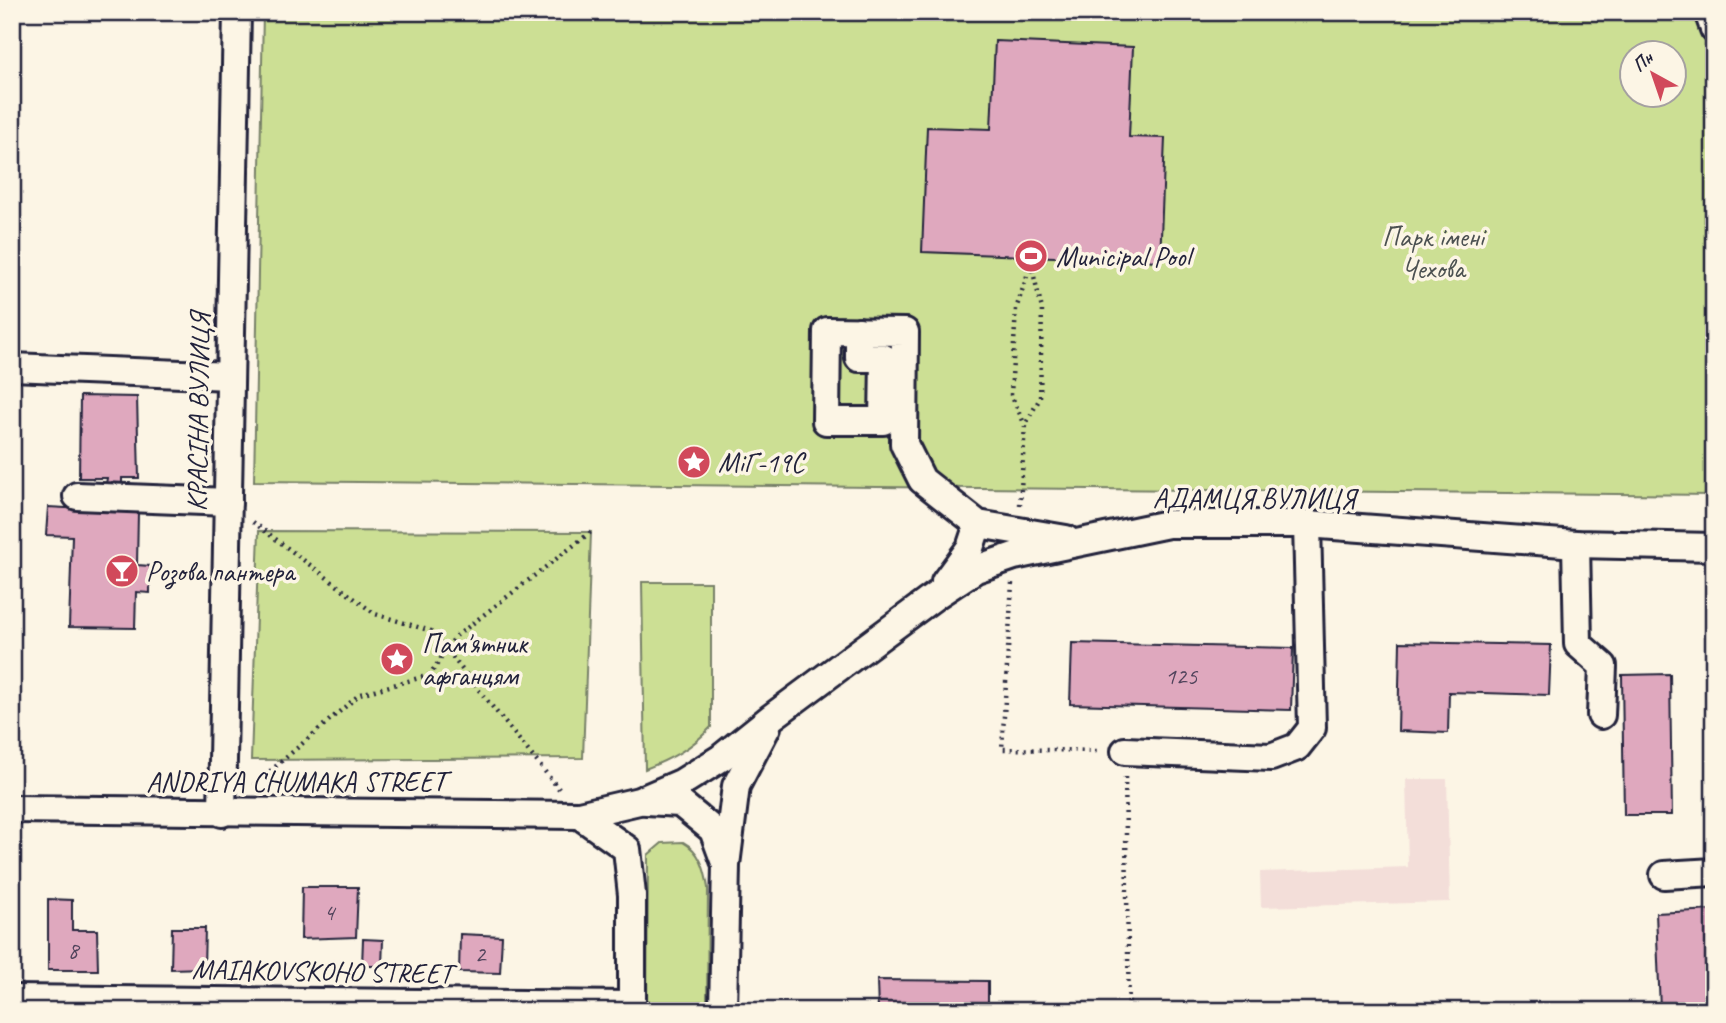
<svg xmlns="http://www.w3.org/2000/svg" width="1726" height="1023" font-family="Caveat,sans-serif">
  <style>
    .built { fill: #f3ded9 }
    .green { fill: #ccdf94; stroke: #778068; stroke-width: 2; fill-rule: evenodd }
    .building { fill: #dfa8be; stroke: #22223b; stroke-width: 2 }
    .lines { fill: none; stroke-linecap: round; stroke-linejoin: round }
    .minor-casing { stroke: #22223b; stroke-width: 32 }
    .path { stroke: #22223b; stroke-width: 4.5; stroke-dasharray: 2 5; stroke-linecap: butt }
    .minor { stroke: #fcf5e5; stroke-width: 26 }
    .labels { text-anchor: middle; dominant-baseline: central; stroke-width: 7; stroke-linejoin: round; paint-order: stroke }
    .number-label { font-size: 24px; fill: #51445c }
    .park-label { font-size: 28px; fill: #4c5151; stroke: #fcf5e5 }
    .poi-label { font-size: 28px; fill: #22223b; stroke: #fcf5e5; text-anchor: start }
    .street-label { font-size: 28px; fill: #22223b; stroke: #fcf5e5 }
  </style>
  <rect width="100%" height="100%" fill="#fcf5e5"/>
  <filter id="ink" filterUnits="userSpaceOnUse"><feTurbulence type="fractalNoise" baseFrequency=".0143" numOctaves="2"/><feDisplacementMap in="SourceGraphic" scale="14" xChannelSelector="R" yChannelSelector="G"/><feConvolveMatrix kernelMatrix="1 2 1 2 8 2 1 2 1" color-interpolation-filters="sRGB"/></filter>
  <g filter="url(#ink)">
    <path class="built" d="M1406 779H1447L1450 902 1261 907 1260 872 1408 867Z"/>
    <g class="green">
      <path d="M263 12H1714V495L254 481ZM1632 52H1674V94H1632Z"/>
      <path d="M259 531 591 532 583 758 251 760Z"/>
      <path d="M642 582H711V727C692 748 671 759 645 769Z"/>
      <path d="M683 842C700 851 705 869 708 888L707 1011H647L648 855 662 843Z"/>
    </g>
    <g class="building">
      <path d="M995 41 1133 47 1129 137 1165 138 1160 261 922 252 927 127 991 129Z"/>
      <path d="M80 396 137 397 139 478H122V483L106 484 107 478H79Z"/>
      <path d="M48 507 138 512 137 565 150 566V593L136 592 135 628 69 627 72 536 46 535Z"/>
      <path d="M1400 642 1551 645 1549 695 1449 692 1448 733 1398 731Z"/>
      <path d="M1072 643 1293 648 1291 710 1070 704Z"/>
      <path d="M1670 674 1672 815H1624L1622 675Z"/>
      <path d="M302 887H358L356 937 301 939Z"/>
      <path d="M48 899 72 900V930H97L98 970H48Z"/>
      <path d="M1714 910V1006L1660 1009 1656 913Z"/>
      <path d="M172 928H205L204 968 171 969Z"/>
      <path d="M460 934 502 936 500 973 459 972Z"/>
      <path d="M363 939 383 940 382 966H362Z"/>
      <path d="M877 980 988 981V1011H878Z"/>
    </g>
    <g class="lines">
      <defs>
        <g id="minor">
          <path d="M1708 12 1714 29"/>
          <path d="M859 331V358H884L883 421H826L827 331 905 332 904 444 922 480 978 524 1066 539"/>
          <path d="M12 367 230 376"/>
          <path d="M77 496 228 502"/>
          <path d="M1576 544 1578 644 1603 666 1601 715"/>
          <path d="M945 582 970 548 978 524"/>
          <path d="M1125 751 1271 757 1297 747 1312 728 1307 524"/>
          <path d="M646 801 680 803 713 830 724 860"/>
          <path d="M12 809 579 815 639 801 681 783 721 758 772 717 935 596 976 569 1014 556 1168 524H1307L1576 544 1714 547"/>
          <path d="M222 813 237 12"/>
          <path d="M579 815 627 849 632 895V1011"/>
          <path d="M1664 875 1714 872"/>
          <path d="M12 999 632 1005"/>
          <path d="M723 1011 726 865 736 786 767 727"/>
        </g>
      </defs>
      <use href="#minor" class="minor-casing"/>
      <g class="path">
        <path d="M1031 264V256"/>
        <path d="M1020 505 1025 425 1040 398 1042 309 1031 264 1016 309 1011 395 1025 425"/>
        <path d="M253 522 375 614 431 631 559 789"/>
        <path d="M1012 583 1002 749 1100 751"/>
        <path d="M1125 777 1129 1011"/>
        <path d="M254 785 360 694 430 675 455 637 591 532"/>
      </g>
      <use href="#minor" class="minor"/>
    </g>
  </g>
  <defs>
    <symbol id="stadium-disc" viewBox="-11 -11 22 22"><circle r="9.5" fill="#d1495b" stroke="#fcf5e5"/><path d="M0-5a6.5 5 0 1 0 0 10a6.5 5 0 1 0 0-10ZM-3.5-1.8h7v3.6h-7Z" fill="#fff"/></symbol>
    <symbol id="sight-disc" viewBox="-11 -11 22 22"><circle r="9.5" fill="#d1495b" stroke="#fcf5e5"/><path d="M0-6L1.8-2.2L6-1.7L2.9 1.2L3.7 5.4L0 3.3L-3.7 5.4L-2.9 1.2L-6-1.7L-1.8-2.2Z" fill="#fff"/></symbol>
    <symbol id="bar-disc" viewBox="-11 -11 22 22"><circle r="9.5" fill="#d1495b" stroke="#fcf5e5"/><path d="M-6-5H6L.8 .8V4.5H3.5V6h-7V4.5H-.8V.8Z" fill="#fff"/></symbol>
  </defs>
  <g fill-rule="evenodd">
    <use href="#stadium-disc" x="1012" y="237" width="38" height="38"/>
    <use href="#sight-disc" x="675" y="443" width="38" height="38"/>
    <use href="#bar-disc" x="103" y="552" width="38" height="38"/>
    <use href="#sight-disc" x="378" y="640" width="38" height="38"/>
  </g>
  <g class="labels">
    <g class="number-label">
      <text x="1181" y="676">125</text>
      <text x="329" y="912">4</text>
      <text x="73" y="950">8</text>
      <text x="480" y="954">2</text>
    </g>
    <g class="park-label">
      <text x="1433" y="236">Парк імені<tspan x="1433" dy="32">Чехова</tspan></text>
    </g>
    <g class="poi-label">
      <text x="1056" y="256">Municipal Pool</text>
      <text x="718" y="462">МіГ-19С</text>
      <text x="146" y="571">Розова пантера</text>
      <text x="422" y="643">Пам'ятник<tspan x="422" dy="32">афганцям</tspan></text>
    </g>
    <g class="street-label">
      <text transform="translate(198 412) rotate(-89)">КРАСІНА ВУЛИЦЯ</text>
      <text x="1254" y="498">АДАМЦЯ ВУЛИЦЯ</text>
      <text x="296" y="781">ANDRIYA CHUMAKA STREET</text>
      <text transform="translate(322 971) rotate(1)">MAIAKOVSKOHO STREET</text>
    </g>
  </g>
  <rect width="1726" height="1023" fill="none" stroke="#fcf5e5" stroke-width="42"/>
  <rect x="21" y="21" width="1684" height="981" fill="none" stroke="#22223b" stroke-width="2.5" filter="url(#ink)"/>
  <g transform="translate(1653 74) rotate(320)"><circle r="33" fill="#fcf5e5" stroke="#a5a1a1" stroke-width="2"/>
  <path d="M0-5L12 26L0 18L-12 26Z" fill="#d1495b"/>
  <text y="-10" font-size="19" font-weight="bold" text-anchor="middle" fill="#22223b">Пн</text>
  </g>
</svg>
